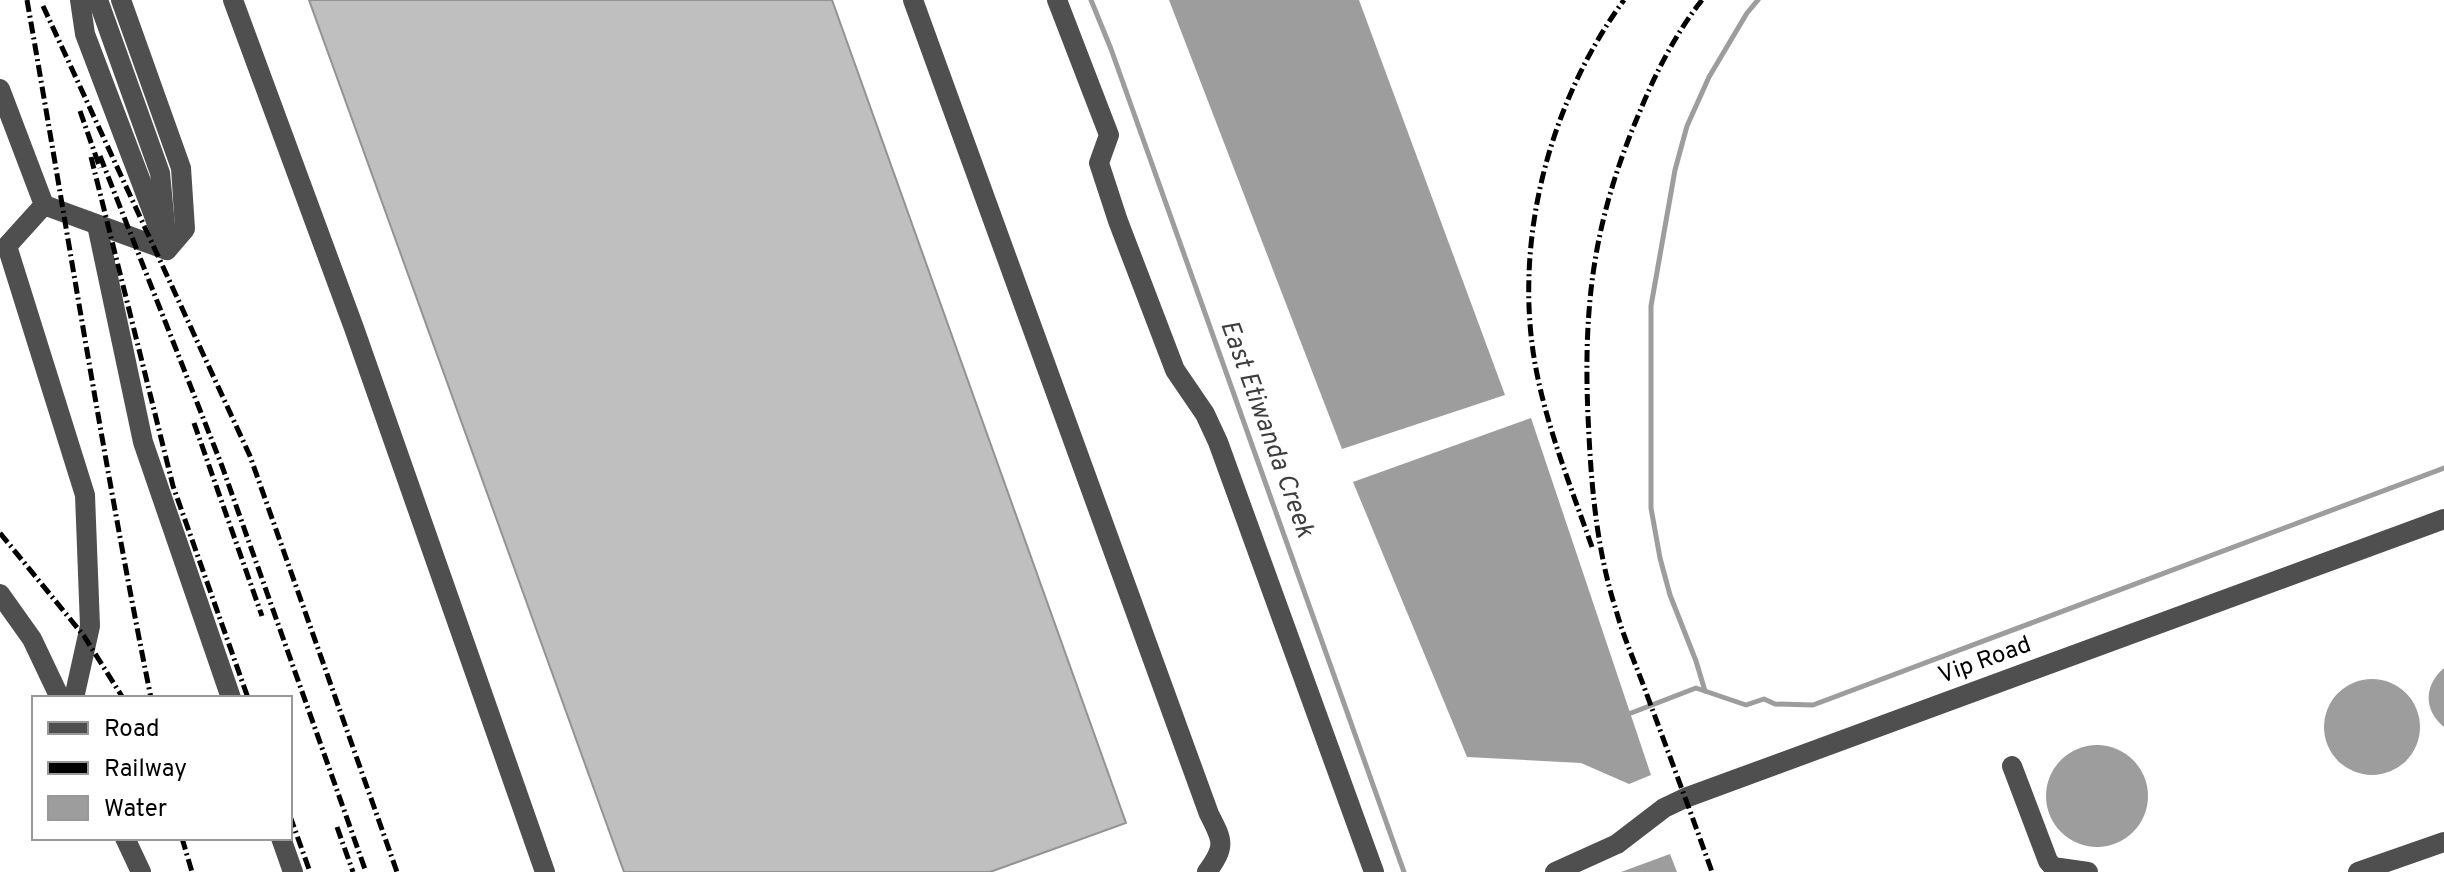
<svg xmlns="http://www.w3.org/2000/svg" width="2444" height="872" font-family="Overpass,sans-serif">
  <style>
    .water { fill: #9d9d9d }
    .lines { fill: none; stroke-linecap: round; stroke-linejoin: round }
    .stream { stroke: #9d9d9d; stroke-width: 5 }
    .building { fill: #bfbfbf; stroke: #939393; stroke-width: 2 }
    .minor { stroke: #4f4f4f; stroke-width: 20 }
    .rail { stroke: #000; stroke-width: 5; stroke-dasharray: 12 4 2 4; stroke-linecap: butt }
    .labels { text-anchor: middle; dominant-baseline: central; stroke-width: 7; stroke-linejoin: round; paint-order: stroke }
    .street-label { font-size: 24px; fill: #000; stroke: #fff }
    .water-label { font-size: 26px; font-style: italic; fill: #3e3e3e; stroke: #fff }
  </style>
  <rect width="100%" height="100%" fill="#fff"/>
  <g class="water">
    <path d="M1169 0H1359L1505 395 1342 449Z"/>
    <path d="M1531 418 1651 775 1629 784 1581 763 1467 757 1353 482Z"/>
    <path d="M2444 668V727C2423 710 2424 685 2444 668Z"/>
    <circle cx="2372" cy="727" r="48"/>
    <circle cx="2097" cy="796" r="51"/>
    <path d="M1670 854 1677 872H1621Z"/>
  </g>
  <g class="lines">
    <g class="stream">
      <path d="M1091 0 1111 49 1404 872"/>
      <path d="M1705 691 1696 661 1670 595 1660 558 1651 508V306L1675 170 1687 126 1709 77 1747 13 1758 0"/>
      <path d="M1626 715 1696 688 1746 705 1764 699 1775 704 1813 705 2444 468"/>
    </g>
  </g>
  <path class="building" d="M309 0H832L1126 823 990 872H624Z"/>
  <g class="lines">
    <g class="minor">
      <path d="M80 0 85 34 167 250"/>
      <path d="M98 0 160 173 165 225"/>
      <path d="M233 0 354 328 545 872"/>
      <path d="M913 0 1209 814C1223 841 1226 846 1207 872"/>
      <path d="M1057 0 1109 135 1099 163 1118 221 1175 370 1205 414 1218 442 1374 872"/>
      <path d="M0 89 44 205 7 246 85 495 90 626 74 698"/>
      <path d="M44 205 167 250 185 229 181 168 121 0"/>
      <path d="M97 225 143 442 231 698"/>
      <path d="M0 594 32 639 60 698"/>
      <path d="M2012 766 2048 861 2053 867 2088 872"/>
      <path d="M125 838 141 872"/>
      <path d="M281 838 293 872"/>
      <path d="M1555 872 1617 844 1664 808 1685 798 2444 519"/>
      <path d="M2358 872 2444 842"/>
    </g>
    <g class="rail">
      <path d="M27 0C68 233 104 466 151 698"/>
      <path d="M1702 0C1676 33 1656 72 1640 111 1591 226 1582 313 1589 436 1592 495 1598 554 1616 610 1624 639 1637 667 1647 695 1669 754 1691 813 1712 872"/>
      <path d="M43 6 250 456 397 872"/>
      <path d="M80 111 100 168"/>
      <path d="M100 156 222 466 366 872"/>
      <path d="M91 157 173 486 248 698"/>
      <path d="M194 423 262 616"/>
      <path d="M0 533 84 636 123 698"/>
      <path d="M1592 547C1572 490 1549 433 1537 374 1511 247 1548 104 1624 0"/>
      <path d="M290 816 310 872"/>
      <path d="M337 827 353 872"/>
      <path d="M182 838 192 872"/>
    </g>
  </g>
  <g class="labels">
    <g class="street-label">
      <text transform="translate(1985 661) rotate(-20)">Vip Road</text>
    </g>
    <g class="water-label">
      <text transform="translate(1266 429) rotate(70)">East Etiwanda Creek</text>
    </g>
  </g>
  <rect x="32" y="696" width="260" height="144" fill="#ffffff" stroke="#999999" stroke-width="2"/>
  <rect x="48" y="722" width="40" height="12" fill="#4f4f4f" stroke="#999999" stroke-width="2"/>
  <text x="104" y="736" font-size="24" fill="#000000">Road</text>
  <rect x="48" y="762" width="40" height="12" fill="#000000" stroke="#999999" stroke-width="2"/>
  <text x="104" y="776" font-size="24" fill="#000000">Railway</text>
  <rect x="48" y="796" width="40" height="24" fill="#9d9d9d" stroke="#999999" stroke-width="2"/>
  <text x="104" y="816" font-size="24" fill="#000000">Water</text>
</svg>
